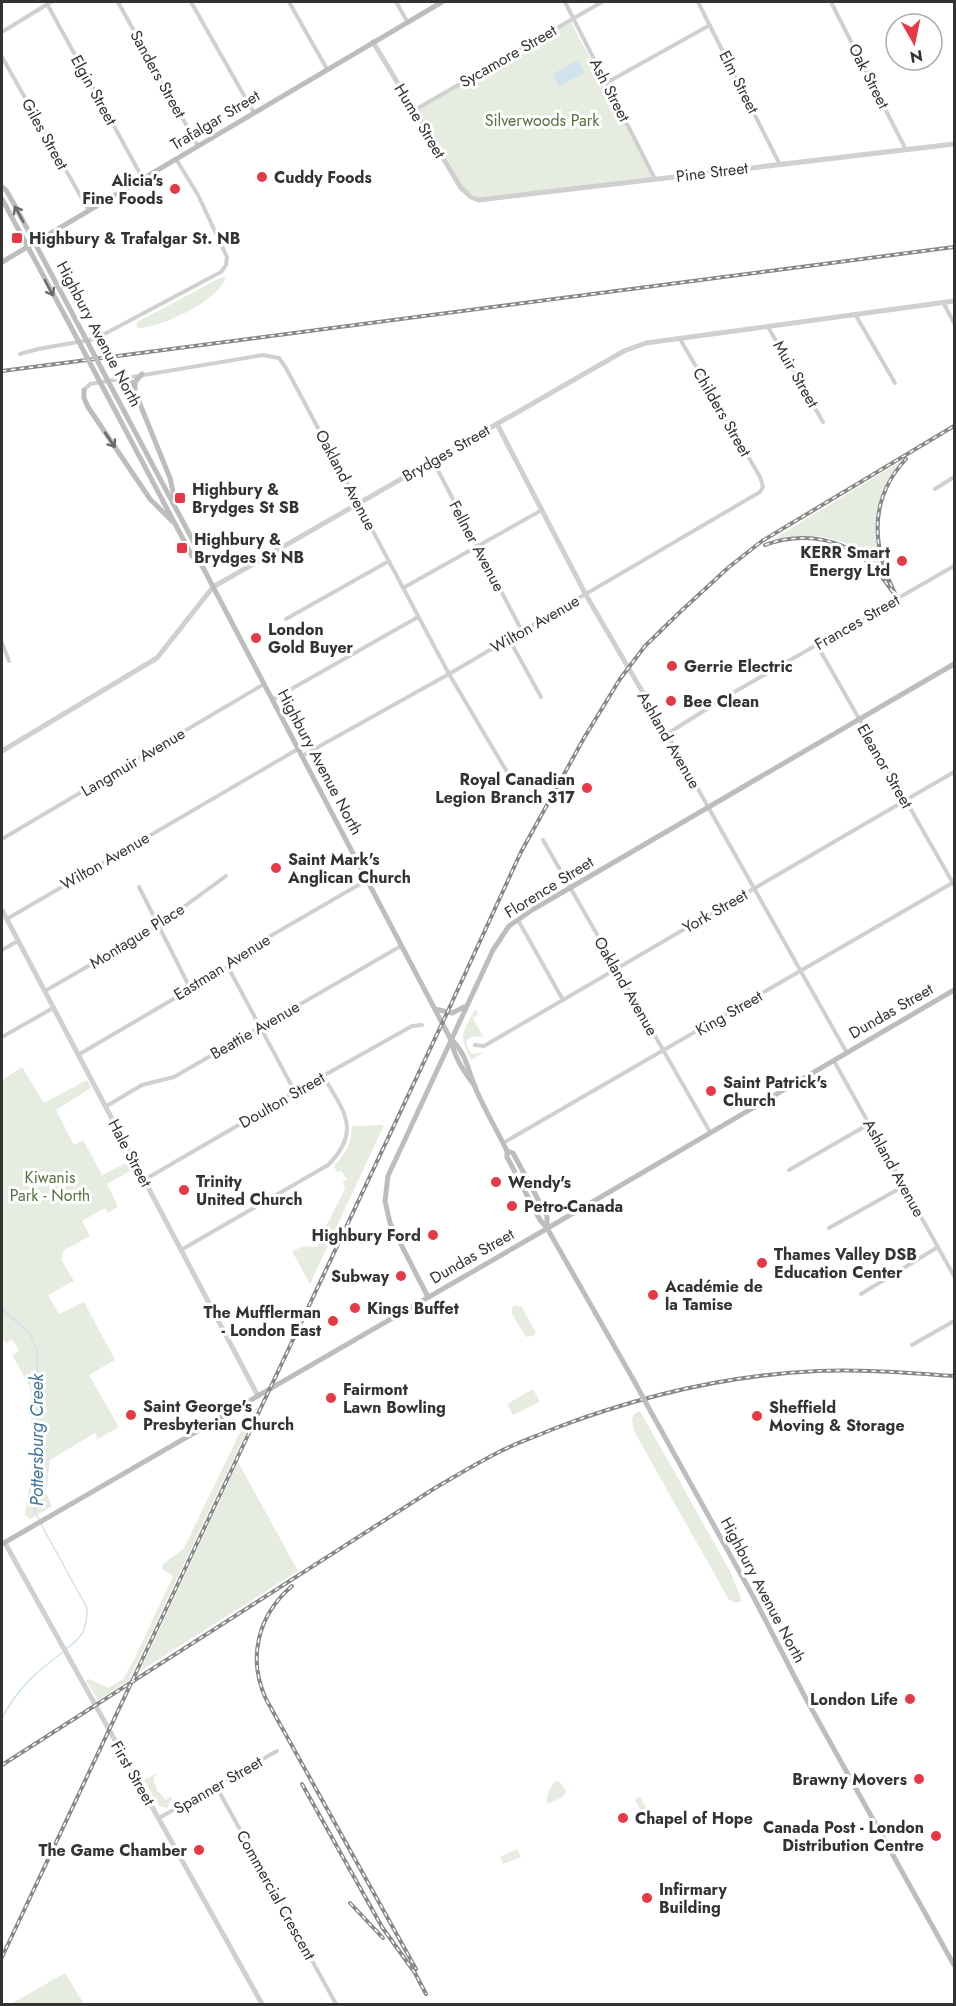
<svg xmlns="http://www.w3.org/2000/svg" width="956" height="2006" font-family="Jost,sans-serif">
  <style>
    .green { fill: #e6ecdf }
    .water { fill: #cfe2ee }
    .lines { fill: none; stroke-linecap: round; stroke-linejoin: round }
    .stream { stroke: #cfe2ee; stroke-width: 1.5 }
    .minor { stroke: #d0d0d0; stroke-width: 4 }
    .tertiary { stroke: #d0d0d0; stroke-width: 5 }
    .secondary { stroke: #bdbdbd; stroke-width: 5 }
    .rail-casing { stroke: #888; stroke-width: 4 }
    .rail { stroke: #fff; stroke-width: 1.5; stroke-dasharray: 4.5; stroke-linecap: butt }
    .secondary-bridge { stroke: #bdbdbd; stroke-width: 5 }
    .oneway { stroke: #6a6a6a }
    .poi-dot { fill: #e63946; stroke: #fff; stroke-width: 2 }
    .labels { text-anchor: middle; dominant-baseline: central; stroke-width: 6; stroke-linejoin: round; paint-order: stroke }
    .street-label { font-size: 16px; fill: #333; stroke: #fff }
    .park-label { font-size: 16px; fill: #56703f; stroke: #fff }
    .poi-label { font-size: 16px; font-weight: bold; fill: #333; stroke: #fff; text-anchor: start }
    .water-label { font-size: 18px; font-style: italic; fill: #3f7597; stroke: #fff }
  </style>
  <rect width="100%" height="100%" fill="#fff"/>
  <g class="green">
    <path d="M571 22 653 178 481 198 471 194 460 187 413 111 494 67Z"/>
    <path d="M226 277C220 300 161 328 138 328L136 324 139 321 220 278Z"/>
    <path d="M900 462C873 494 870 536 883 574 858 536 816 532 774 539Z"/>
    <path d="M475 1009 479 1014 473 1018 483 1037C470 1035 459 1041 473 1054L484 1052 471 1060C458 1034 462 1034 475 1009Z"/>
    <path d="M22 1067 44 1103 87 1080 91 1088 56 1110 74 1145 83 1140 102 1175 130 1161 132 1170 107 1184 118 1207 108 1213 105 1208 82 1221 90 1236 64 1250 61 1259 74 1281 48 1295 59 1314 84 1302 115 1360 89 1375 119 1427 98 1439 95 1433 50 1460 46 1492 52 1506 30 1519 25 1514 33 1460 30 1387 12 1355 19 1351 12 1339 6 1343 2 1337V1080Z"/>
    <path d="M384 1125 310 1284 292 1251 304 1246 318 1247V1242L345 1189 343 1182 347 1179 341 1171 337 1172 334 1167C346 1152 351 1146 352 1126Z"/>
    <path d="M515 1305 522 1307 535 1331V1335L526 1337 512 1314V1308Z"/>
    <path d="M533 1389 540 1402 513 1415 507 1404Z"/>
    <path d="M258 1407 129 1680 98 1700 86 1681 89 1679 109 1688 123 1679 134 1660 173 1576 162 1569 163 1564 184 1548 245 1422 242 1416Z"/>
    <path d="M640 1411 730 1571 742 1601 736 1603 729 1600 634 1431 632 1420 634 1414Z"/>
    <path d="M238 1462 298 1571 140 1671Z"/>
    <path d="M159 1772 153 1778 157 1790 166 1800 171 1796 172 1798 167 1808 159 1806 144 1780Z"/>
    <path d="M555 1781 560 1782 566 1792 563 1797 550 1803 546 1802 549 1790Z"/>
    <path d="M638 1797 641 1798 650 1815 648 1819H646L635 1800Z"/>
    <path d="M517 1849 521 1857 503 1864 500 1857Z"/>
    <path d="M65 1973 84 2004H11Z"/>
  </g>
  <path class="water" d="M578 60 584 73 559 86 553 74Z"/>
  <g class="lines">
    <g class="stream">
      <path d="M2 1309 29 1333 37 1349V1413L40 1440V1456L36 1478 35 1512 39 1519"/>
      <path d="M41 1524 87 1608C87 1629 83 1637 66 1649"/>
      <path d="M2 1718C18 1688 35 1673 63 1652"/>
    </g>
    <g class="minor">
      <path d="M46 2 143 179"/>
      <path d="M118 2 198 146"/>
      <path d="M191 2 254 113"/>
      <path d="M289 2 327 69"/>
      <path d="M396 2 407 21"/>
      <path d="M565 2 655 179"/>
      <path d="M698 2 779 163"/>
      <path d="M831 2 906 150"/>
      <path d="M2 32 51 2"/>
      <path d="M2 57 89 211"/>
      <path d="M606 83 710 25"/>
      <path d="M413 111 602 2"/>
      <path d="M943 302 954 323"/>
      <path d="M855 314 895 383"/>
      <path d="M768 327 823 422"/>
      <path d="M20 354 38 349 95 339 221 272 226 265 227 257 198 195 176 159"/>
      <path d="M84 390 90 384 263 355 279 358 286 368 449 674 510 777"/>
      <path d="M433 461 522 631"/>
      <path d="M935 489 954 477"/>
      <path d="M403 588 542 510"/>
      <path d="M286 619 389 561"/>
      <path d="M509 639 541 697"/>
      <path d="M2 643 9 661"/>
      <path d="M817 645 954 885"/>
      <path d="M272 700 418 617"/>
      <path d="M302 756 449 674 760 492 763 487 760 477 680 339"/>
      <path d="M2 839 264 684"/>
      <path d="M543 840 710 1132"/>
      <path d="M139 887 190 988"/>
      <path d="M7 919 298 749"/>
      <path d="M518 920 563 1000"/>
      <path d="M2 950 18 941"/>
      <path d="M228 967 295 1092"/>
      <path d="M45 991 159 925 226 876"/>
      <path d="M2 1037 53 1008"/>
      <path d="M475 1045 484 1046 954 772"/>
      <path d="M847 1053 667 734 724 698 954 566"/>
      <path d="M78 1055 228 967 241 953 367 880"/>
      <path d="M834 1061 954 1276"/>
      <path d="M105 1107 142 1085 174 1077 401 946"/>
      <path d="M503 1143 954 882"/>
      <path d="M789 1170 869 1124"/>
      <path d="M144 1180 323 1076 412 1026 422 1025"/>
      <path d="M829 1228 904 1186"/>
      <path d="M181 1250 328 1165C362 1131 344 1111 323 1076"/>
      <path d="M861 1294 938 1247"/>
      <path d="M912 1345 954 1321"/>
      <path d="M216 1786 336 2004"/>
      <path d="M159 1818 277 1751"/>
    </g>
    <g class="tertiary">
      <path d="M373 42 461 188 471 197 479 200 954 144"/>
      <path d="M497 424 586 595 667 734"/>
      <path d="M2 751 157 658 213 587 624 351 646 343 954 301"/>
      <path d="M2 910 258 1396"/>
      <path d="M5 1543 262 2004"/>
    </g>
    <g class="secondary">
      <path d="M2 187 6 190 14 204 79 326"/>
      <path d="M2 199 71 327"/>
      <path d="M2 262 442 2"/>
      <path d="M127 377 131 382 170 478 175 501"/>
      <path d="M135 389V382L142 374"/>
      <path d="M84 390V398L88 407 150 499 172 521"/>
      <path d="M116 396 199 552V560L451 1040C455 1058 463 1071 475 1086"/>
      <path d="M108 397 192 556 199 560"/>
      <path d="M435 1009 452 1013 464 1007"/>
      <path d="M453 1041C466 1054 468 1070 475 1087 484 1109 497 1130 507 1151V1157L540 1220 547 1228 633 1379"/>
      <path d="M507 1151 513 1153 547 1216V1228"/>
      <path d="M428 1297 390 1223 385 1201 388 1176 493 950 509 926 532 910 954 664"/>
      <path d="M651 1412 754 1598 805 1697 954 1965"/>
      <path d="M2 1544 536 1235 954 990"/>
    </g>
    <defs>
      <g id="rail">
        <path d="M2 371 954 247"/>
        <path d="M765 545C800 532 841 537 869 563 881 574 891 589 900 603 873 554 865 503 906 459"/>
        <path d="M292 1586C258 1615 247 1658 266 1699L416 1969"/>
        <path d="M2 1765 435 1488C456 1476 477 1463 499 1452 516 1443 535 1437 553 1429 639 1396 726 1375 818 1371 864 1369 909 1373 954 1376"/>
        <path d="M302 1784 382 1927 415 1973 426 1994"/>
        <path d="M350 1903 383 1938"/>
        <path d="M2 1957 447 1013 521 852 584 738 620 679 645 646 680 612 729 567 762 541 954 426"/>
      </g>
    </defs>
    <use href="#rail" class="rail-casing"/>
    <use href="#rail" class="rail"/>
    <g class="secondary-bridge">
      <path d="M79 326 116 396"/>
      <path d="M71 327 108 397"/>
      <path d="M633 1379 651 1412"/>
    </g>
  </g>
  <defs><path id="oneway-shaft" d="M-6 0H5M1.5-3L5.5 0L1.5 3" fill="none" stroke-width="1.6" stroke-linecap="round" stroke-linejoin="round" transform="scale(1.5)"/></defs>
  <g class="oneway">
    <use href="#oneway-shaft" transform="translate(19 214) rotate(-119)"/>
    <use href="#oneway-shaft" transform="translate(49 288) rotate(62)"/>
    <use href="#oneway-shaft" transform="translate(110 440) rotate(56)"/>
  </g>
  <g class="poi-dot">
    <circle cx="262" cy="177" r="6"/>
    <circle cx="175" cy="189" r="6"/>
    <rect x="11" y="232" width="12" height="12" rx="3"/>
    <rect x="174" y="492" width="12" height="12" rx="3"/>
    <rect x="176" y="542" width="12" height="12" rx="3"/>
    <circle cx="902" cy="561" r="6"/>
    <circle cx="256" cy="638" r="6"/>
    <circle cx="672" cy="666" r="6"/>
    <circle cx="671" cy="701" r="6"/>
    <circle cx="587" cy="788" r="6"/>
    <circle cx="276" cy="868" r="6"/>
    <circle cx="711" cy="1091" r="6"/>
    <circle cx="496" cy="1182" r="6"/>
    <circle cx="184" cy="1190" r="6"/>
    <circle cx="512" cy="1206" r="6"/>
    <circle cx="433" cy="1235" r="6"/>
    <circle cx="762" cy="1263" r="6"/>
    <circle cx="401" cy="1276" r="6"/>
    <circle cx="653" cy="1295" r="6"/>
    <circle cx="355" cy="1308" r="6"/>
    <circle cx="333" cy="1321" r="6"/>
    <circle cx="331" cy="1398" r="6"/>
    <circle cx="131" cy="1415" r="6"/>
    <circle cx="757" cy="1416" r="6"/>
    <circle cx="910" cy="1699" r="6"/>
    <circle cx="919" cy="1779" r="6"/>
    <circle cx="623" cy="1818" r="6"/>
    <circle cx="936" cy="1836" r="6"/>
    <circle cx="199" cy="1850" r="6"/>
    <circle cx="647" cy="1898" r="6"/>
  </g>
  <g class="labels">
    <g class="street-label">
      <text transform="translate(508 56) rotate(-30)">Sycamore Street</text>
      <text transform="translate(158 74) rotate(61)">Sanders Street</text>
      <text transform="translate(869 76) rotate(63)">Oak Street</text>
      <text transform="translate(739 82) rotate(63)">Elm Street</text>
      <text transform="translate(94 90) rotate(61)">Elgin Street</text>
      <text transform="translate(610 90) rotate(63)">Ash Street</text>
      <text transform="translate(215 120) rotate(-31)">Trafalgar Street</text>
      <text transform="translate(420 121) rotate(59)">Hume Street</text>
      <text transform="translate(45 134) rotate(61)">Giles Street</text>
      <text transform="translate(712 172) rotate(-7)">Pine Street</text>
      <text transform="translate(99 334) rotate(62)">Highbury Avenue North</text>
      <text transform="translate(796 374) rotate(60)">Muir Street</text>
      <text transform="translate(722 412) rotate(60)">Childers Street</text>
      <text transform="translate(446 453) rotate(-30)">Brydges Street</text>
      <text transform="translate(346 480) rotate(62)">Oakland Avenue</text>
      <text transform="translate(477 546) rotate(62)">Fellner Avenue</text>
      <text transform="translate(857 622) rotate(-30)">Frances Street</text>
      <text transform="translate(535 624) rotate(-30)">Wilton Avenue</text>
      <text transform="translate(669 740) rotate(60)">Ashland Avenue</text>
      <text transform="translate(133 762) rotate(-31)">Langmuir Avenue</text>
      <text transform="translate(320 762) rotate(62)">Highbury Avenue North</text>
      <text transform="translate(885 766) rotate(60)">Eleanor Street</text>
      <text transform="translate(105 861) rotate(-30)">Wilton Avenue</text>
      <text transform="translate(549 887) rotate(-32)">Florence Street</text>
      <text transform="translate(715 911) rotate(-30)">York Street</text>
      <text transform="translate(137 936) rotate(-32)">Montague Place</text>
      <text transform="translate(222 967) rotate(-32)">Eastman Avenue</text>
      <text transform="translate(626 986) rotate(60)">Oakland Avenue</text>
      <text transform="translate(891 1011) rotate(-30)">Dundas Street</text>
      <text transform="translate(729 1013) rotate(-30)">King Street</text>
      <text transform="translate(255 1030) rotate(-30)">Beattie Avenue</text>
      <text transform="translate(282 1100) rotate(-30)">Doulton Street</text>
      <text transform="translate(130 1153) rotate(62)">Hale Street</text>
      <text transform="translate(894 1168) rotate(61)">Ashland Avenue</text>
      <text transform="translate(472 1256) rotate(-30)">Dundas Street</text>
      <text transform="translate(763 1590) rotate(62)">Highbury Avenue North</text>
      <text transform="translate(133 1773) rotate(60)">First Street</text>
      <text transform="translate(218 1785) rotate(-30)">Spanner Street</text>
      <text transform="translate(276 1895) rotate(61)">Commercial Crescent</text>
    </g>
    <g class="park-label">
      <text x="542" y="120">Silverwoods Park</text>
      <text x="50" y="1177">Kiwanis<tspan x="50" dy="18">Park - North</tspan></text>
    </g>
    <g class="poi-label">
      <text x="274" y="177">Cuddy Foods</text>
      <text x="163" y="180" text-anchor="end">Alicia's<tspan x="163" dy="18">Fine Foods</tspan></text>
      <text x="29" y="238">Highbury &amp; Trafalgar St. NB</text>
      <text x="192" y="489">Highbury &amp;<tspan x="192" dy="18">Brydges St SB</tspan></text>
      <text x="194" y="539">Highbury &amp;<tspan x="194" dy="18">Brydges St NB</tspan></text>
      <text x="890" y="552" text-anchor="end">KERR Smart<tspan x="890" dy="18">Energy Ltd</tspan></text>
      <text x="268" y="629">London<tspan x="268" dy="18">Gold Buyer</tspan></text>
      <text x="684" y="666">Gerrie Electric</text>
      <text x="683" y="701">Bee Clean</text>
      <text x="575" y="779" text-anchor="end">Royal Canadian<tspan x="575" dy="18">Legion Branch 317</tspan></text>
      <text x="288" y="859">Saint Mark's<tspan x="288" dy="18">Anglican Church</tspan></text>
      <text x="723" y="1082">Saint Patrick's<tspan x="723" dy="18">Church</tspan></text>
      <text x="196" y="1181">Trinity<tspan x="196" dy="18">United Church</tspan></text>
      <text x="508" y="1182">Wendy's</text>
      <text x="524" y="1206">Petro-Canada</text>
      <text x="421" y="1235" text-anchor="end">Highbury Ford</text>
      <text x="774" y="1254">Thames Valley DSB<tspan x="774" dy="18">Education Center</tspan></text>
      <text x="389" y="1276" text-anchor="end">Subway</text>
      <text x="665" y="1286">Académie de<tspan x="665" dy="18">la Tamise</tspan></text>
      <text x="367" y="1308">Kings Buffet</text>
      <text x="321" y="1312" text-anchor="end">The Mufflerman<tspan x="321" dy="18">- London East</tspan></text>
      <text x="343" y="1389">Fairmont<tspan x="343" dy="18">Lawn Bowling</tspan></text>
      <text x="143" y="1406">Saint George's<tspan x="143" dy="18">Presbyterian Church</tspan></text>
      <text x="769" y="1407">Sheffield<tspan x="769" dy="18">Moving &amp; Storage</tspan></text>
      <text x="898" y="1699" text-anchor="end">London Life</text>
      <text x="907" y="1779" text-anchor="end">Brawny Movers</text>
      <text x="635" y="1818">Chapel of Hope</text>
      <text x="924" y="1827" text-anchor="end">Canada Post - London<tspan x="924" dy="18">Distribution Centre</tspan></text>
      <text x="187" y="1850" text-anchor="end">The Game Chamber</text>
      <text x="659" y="1889">Infirmary<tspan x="659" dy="18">Building</tspan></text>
    </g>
    <g class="water-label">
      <text transform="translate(37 1440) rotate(-90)">Pottersburg Creek</text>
    </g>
  </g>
  <rect width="956" height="2006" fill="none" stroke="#333333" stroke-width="6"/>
  <g transform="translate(914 42) rotate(171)"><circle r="28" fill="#ffffff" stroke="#adadad" stroke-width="1.5"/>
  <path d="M0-4.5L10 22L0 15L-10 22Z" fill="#e63946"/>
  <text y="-9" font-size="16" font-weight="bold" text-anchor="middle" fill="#333333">N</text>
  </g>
</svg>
